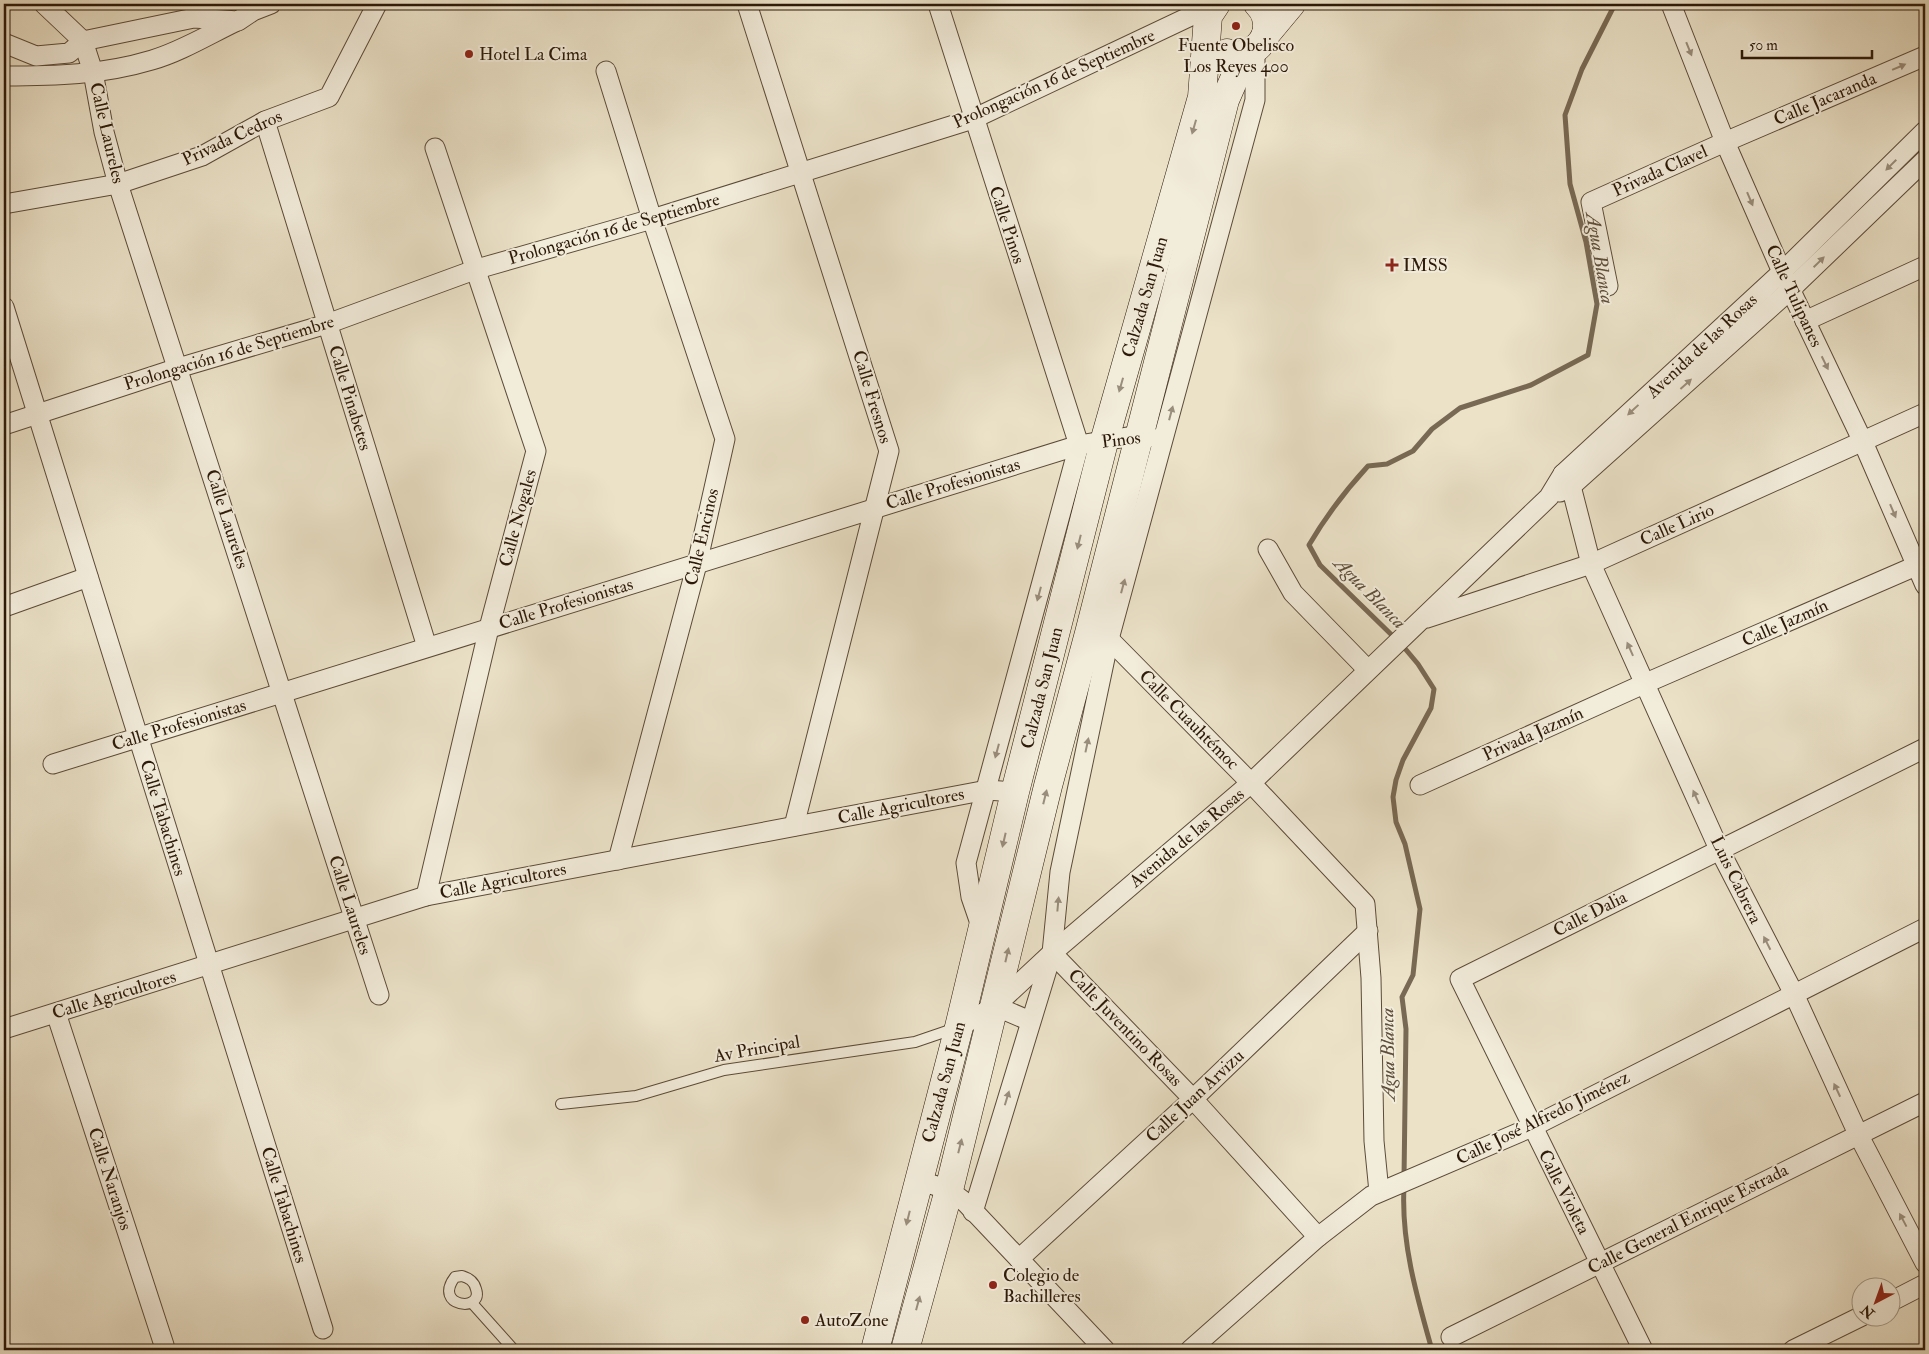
<svg xmlns="http://www.w3.org/2000/svg" width="1929" height="1354" font-family="'IM FELL Double Pica',serif">
  <style>
    .lines { fill: none; stroke-linecap: round; stroke-linejoin: round }
    .stream { stroke: #786954; stroke-width: 5 }
    .service-casing { stroke: #5c4b38; stroke-width: 12 }
    .minor-casing { stroke: #5c4b38; stroke-width: 21 }
    .secondary-casing { stroke: #2c1908; stroke-width: 29 }
    .service { stroke: #f2ecdb; stroke-width: 10 }
    .minor { stroke: #f2ecdb; stroke-width: 19 }
    .secondary { stroke: #f2ecdb; stroke-width: 28 }
    .oneway { fill: #998d7c }
    .poi-dot { fill: #8f2418; stroke: #f2ecdb; stroke-width: 2 }
    .labels { text-anchor: middle; dominant-baseline: central; stroke-width: 4; stroke-linejoin: round; paint-order: stroke }
    .poi-label { font-size: 18px; fill: #2c1908; stroke: #f2ecdb; text-anchor: start }
    .street-label { font-size: 18px; fill: #2c1908; stroke: #f2ecdb }
    .water-label { font-size: 19px; font-style: italic; fill: #5e4e3b; stroke: #f2ecdb }
  </style>
  <rect width="100%" height="100%" fill="#ebe2c8"/>
  <filter id="stains"><feTurbulence type="fractalNoise" baseFrequency=".004" numOctaves="4"/><feColorMatrix values="0 0 0 0 .2 0 0 0 0 .09 0 0 0 0 .02 0 0 0 .5 -.17"/></filter>
  <radialGradient id="worn" r=".72"><stop offset=".6" stop-color="#630" stop-opacity="0"/><stop offset="1" stop-color="#630" stop-opacity=".3"/></radialGradient>
  <g class="lines">
    <g class="stream">
      <path d="M1404 1178 1406 1029 1402 997 1413 975 1420 909 1405 844 1396 822 1393 797 1396 780 1403 760 1431 708 1434 689 1418 664 1402 645 1320 565 1309 545C1326 516 1345 491 1368 466L1387 464 1413 451 1432 429 1460 408 1531 385 1588 355 1597 304 1586 242 1570 184 1565 115 1582 69 1615 4"/>
      <path d="M1404 1187C1401 1243 1417 1297 1432 1350"/>
    </g>
    <defs>
      <g id="service">
        <path d="M561 1104 636 1096 724 1070 915 1042 956 1028"/>
        <path d="M462 1276C469 1278 474 1281 476 1289 484 1313 432 1307 455 1277Z"/>
        <path d="M472 1303 514 1350"/>
      </g>
      <g id="minor">
        <path d="M44 4 83 41 93 72 104 132 118 184 379 995"/>
        <path d="M747 4 889 451 794 826"/>
        <path d="M938 4 1079 445"/>
        <path d="M1671 4 1725 142 1782 272 1863 442 1925 585"/>
        <path d="M4 43 36 56 69 53 83 41 194 18 238 21 253 11 271 4"/>
        <path d="M606 71 652 219 725 439 697 564 618 860"/>
        <path d="M4 76C55 76 102 75 152 60 180 52 208 35 235 22"/>
        <path d="M265 121 427 647"/>
        <path d="M4 204 118 184 202 156 265 121 329 97 377 4"/>
        <path d="M1608 286 1591 202 1725 142 1925 56"/>
        <path d="M4 307 323 1329"/>
        <path d="M1805 321 1925 266"/>
        <path d="M4 425 178 368 327 324 477 269 652 219 973 119 1214 5"/>
        <path d="M1563 474 1571 486 1591 564 1719 849 1794 994 1858 1134 1925 1263"/>
        <path d="M1560 492 1576 482 1790 290 1925 160"/>
        <path d="M1268 549 1293 593 1368 670"/>
        <path d="M4 607 88 577"/>
        <path d="M1427 618 1591 564 1925 413"/>
        <path d="M1100 636 1109 639 1251 783 1365 904 1371 978 1374 1141 1379 1192"/>
        <path d="M53 764 1079 445 1139 435 1150 437"/>
        <path d="M1420 785 1646 683 1925 562"/>
        <path d="M426 896 489 628 536 451 435 148"/>
        <path d="M982 929 971 897 966 863 1079 445"/>
        <path d="M1052 953 1193 1099 1318 1237"/>
        <path d="M995 1006 1030 1021"/>
        <path d="M56 1013 164 1345"/>
        <path d="M959 1027 995 1006 1052 953 1251 783 1549 497 1563 474 1782 272 1925 131"/>
        <path d="M4 1029 426 896 987 790 1015 792"/>
        <path d="M918 1180 949 1190 966 1203 1105 1350"/>
        <path d="M973 1212 1052 953 1060 872 1109 639 1255 100V50"/>
        <path d="M1019 1259 1193 1099 1368 931"/>
        <path d="M1892 1301 1925 1284"/>
        <path d="M1451 1337 1925 1102"/>
        <path d="M1190 1350 1318 1237 1371 1196 1532 1127 1925 928"/>
        <path d="M1643 1350 1460 979 1925 748"/>
        <path d="M1793 1350 1862 1316"/>
      </g>
      <g id="secondary">
        <path d="M1266 34 1291 4"/>
        <path d="M1227 53C1249 62 1272 40 1266 18 1265 13 1261 7 1258 4"/>
        <path d="M875 1350 959 1027 1015 792 1104 442 1202 97 1208 16 1216 4"/>
        <path d="M905 1350 949 1190 1048 786 1089 633 1225 100 1245 54"/>
      </g>
    </defs>
    <use href="#service" class="service-casing"/>
    <use href="#minor" class="minor-casing"/>
    <use href="#secondary" class="secondary-casing"/>
    <use href="#service" class="service"/>
    <use href="#minor" class="minor"/>
    <use href="#secondary" class="secondary"/>
  </g>
  <defs><path id="oneway-solid" d="M-6-.8H1V-3.2L6.5 0L1 3.2V.8H-6Z" transform="scale(1.25)"/></defs>
  <g class="oneway">
    <use href="#oneway-solid" transform="translate(1689 49) rotate(68)"/>
    <use href="#oneway-solid" transform="translate(1899 67) rotate(-23)"/>
    <use href="#oneway-solid" transform="translate(1194 127) rotate(106)"/>
    <use href="#oneway-solid" transform="translate(1891 165) rotate(135)"/>
    <use href="#oneway-solid" transform="translate(1750 199) rotate(67)"/>
    <use href="#oneway-solid" transform="translate(1819 262) rotate(-44)"/>
    <use href="#oneway-solid" transform="translate(1825 363) rotate(64)"/>
    <use href="#oneway-solid" transform="translate(1686 384) rotate(-42)"/>
    <use href="#oneway-solid" transform="translate(1121 385) rotate(106)"/>
    <use href="#oneway-solid" transform="translate(1633 410) rotate(137)"/>
    <use href="#oneway-solid" transform="translate(1171 413) rotate(-75)"/>
    <use href="#oneway-solid" transform="translate(1893 511) rotate(67)"/>
    <use href="#oneway-solid" transform="translate(1079 542) rotate(104)"/>
    <use href="#oneway-solid" transform="translate(1123 586) rotate(-75)"/>
    <use href="#oneway-solid" transform="translate(1039 594) rotate(105)"/>
    <use href="#oneway-solid" transform="translate(1630 649) rotate(-114)"/>
    <use href="#oneway-solid" transform="translate(1087 745) rotate(-78)"/>
    <use href="#oneway-solid" transform="translate(997 751) rotate(105)"/>
    <use href="#oneway-solid" transform="translate(1045 797) rotate(-76)"/>
    <use href="#oneway-solid" transform="translate(1696 797) rotate(-114)"/>
    <use href="#oneway-solid" transform="translate(1004 840) rotate(103)"/>
    <use href="#oneway-solid" transform="translate(1058 904) rotate(-85)"/>
    <use href="#oneway-solid" transform="translate(1767 943) rotate(-117)"/>
    <use href="#oneway-solid" transform="translate(1007 955) rotate(-77)"/>
    <use href="#oneway-solid" transform="translate(1837 1090) rotate(-115)"/>
    <use href="#oneway-solid" transform="translate(1007 1098) rotate(-73)"/>
    <use href="#oneway-solid" transform="translate(960 1146) rotate(-76)"/>
    <use href="#oneway-solid" transform="translate(908 1218) rotate(104)"/>
    <use href="#oneway-solid" transform="translate(1903 1220) rotate(-118)"/>
    <use href="#oneway-solid" transform="translate(918 1303) rotate(-75)"/>
  </g>
  <g class="poi-dot">
    <circle cx="1236" cy="26" r="5"/>
    <circle cx="469" cy="54" r="5"/>
    <path d="M1389.5 257.5h5v5h5v5h-5v5h-5v-5h-5v-5h5z"/>
    <circle cx="993" cy="1285" r="5"/>
    <circle cx="805" cy="1320" r="5"/>
  </g>
  <g class="labels">
    <g class="poi-label">
      <text x="1236" y="45" text-anchor="middle">Fuente Obelisco<tspan x="1236" dy="21">Los Reyes 400</tspan></text>
      <text x="479" y="54">Hotel La Cima</text>
      <text x="1403" y="265">IMSS</text>
      <text x="1003" y="1275">Colegio de<tspan x="1003" dy="21">Bachilleres</tspan></text>
      <text x="815" y="1320">AutoZone</text>
    </g>
    <g class="street-label">
      <text transform="translate(1054 79) rotate(-24)">Prolongación 16 de Septiembre</text>
      <text transform="translate(1825 99) rotate(-23)">Calle Jacaranda</text>
      <text transform="translate(107 133) rotate(77)">Calle Laureles</text>
      <text transform="translate(232 138) rotate(-25)">Privada Cedros</text>
      <text transform="translate(1660 171) rotate(-24)">Privada Clavel</text>
      <text transform="translate(1007 225) rotate(72)">Calle Pinos</text>
      <text transform="translate(614 229) rotate(-16)">Prolongación 16 de Septiembre</text>
      <text transform="translate(1794 296) rotate(65)">Calle Tulipanes</text>
      <text transform="translate(1145 297) rotate(-74)">Calzada San Juan</text>
      <text transform="translate(1702 346) rotate(-43)">Avenida de las Rosas</text>
      <text transform="translate(229 353) rotate(-17)">Prolongación 16 de Septiembre</text>
      <text transform="translate(872 397) rotate(73)">Calle Fresnos</text>
      <text transform="translate(350 398) rotate(73)">Calle Pinabetes</text>
      <text transform="translate(1121 440) rotate(-7)">Pinos</text>
      <text transform="translate(953 484) rotate(-17)">Calle Profesionistas</text>
      <text transform="translate(518 518) rotate(-75)">Calle Nogales</text>
      <text transform="translate(227 519) rotate(72)">Calle Laureles</text>
      <text transform="translate(1677 525) rotate(-24)">Calle Lirio</text>
      <text transform="translate(702 537) rotate(-77)">Calle Encinos</text>
      <text transform="translate(566 604) rotate(-17)">Calle Profesionistas</text>
      <text transform="translate(1785 623) rotate(-24)">Calle Jazmín</text>
      <text transform="translate(1042 688) rotate(-76)">Calzada San Juan</text>
      <text transform="translate(1189 720) rotate(45)">Calle Cuauhtémoc</text>
      <text transform="translate(179 725) rotate(-17)">Calle Profesionistas</text>
      <text transform="translate(1533 734) rotate(-24)">Privada Jazmín</text>
      <text transform="translate(901 806) rotate(-11)">Calle Agricultores</text>
      <text transform="translate(163 818) rotate(73)">Calle Tabachines</text>
      <text transform="translate(1187 838) rotate(-40)">Avenida de las Rosas</text>
      <text transform="translate(1736 880) rotate(64)">Luis Cabrera</text>
      <text transform="translate(503 881) rotate(-11)">Calle Agricultores</text>
      <text transform="translate(350 905) rotate(72)">Calle Laureles</text>
      <text transform="translate(1590 914) rotate(-27)">Calle Dalia</text>
      <text transform="translate(114 995) rotate(-17)">Calle Agricultores</text>
      <text transform="translate(1125 1028) rotate(46)">Calle Juventino Rosas</text>
      <text transform="translate(757 1049) rotate(-10)">Av Principal</text>
      <text transform="translate(944 1082) rotate(-75)">Calzada San Juan</text>
      <text transform="translate(1195 1096) rotate(-43)">Calle Juan Arvizu</text>
      <text transform="translate(1543 1118) rotate(-26)">Calle José Alfredo Jiménez</text>
      <text transform="translate(110 1179) rotate(72)">Calle Naranjos</text>
      <text transform="translate(1564 1192) rotate(63)">Calle Violeta</text>
      <text transform="translate(284 1205) rotate(73)">Calle Tabachines</text>
      <text transform="translate(1688 1219) rotate(-27)">Calle General Enrique Estrada</text>
    </g>
    <g class="water-label">
      <text transform="translate(1600 258) rotate(80)">Agua Blanca</text>
      <text transform="translate(1370 593) rotate(45)">Agua Blanca</text>
      <text transform="translate(1388 1054) rotate(-91)">Agua Blanca</text>
    </g>
  </g>
  <rect width="1929" height="1354" fill="none" stroke="#ebe2c8" stroke-width="20"/>
  <rect x="5" y="5" width="1919" height="1344" fill="none" stroke="#2c1908" stroke-width="2.5"/>
  <rect x="10" y="10" width="1909" height="1334" fill="none" stroke="#2c1908"/>
  <g transform="translate(1876 1302) rotate(221)"><circle r="24" fill="#f2ecdb" stroke="#a39887"/>
  <path d="M0-4L9 19L0 12L-9 19Z" fill="#8f2418"/>
  <text y="-8" font-size="14" font-weight="bold" text-anchor="middle" fill="#2c1908">N</text>
  </g>
  <path d="M1742 50v8h130v-8" fill="none" stroke="#2c1908" stroke-width="2.5"/>
  <text x="1749" y="50" font-size="15" fill="#2c1908" stroke="#f2ecdb" stroke-width="4" paint-order="stroke">50 m</text>
  <rect width="100%" height="100%" filter="url(#stains)"/>
  <rect width="100%" height="100%" fill="url(#worn)"/>
</svg>
